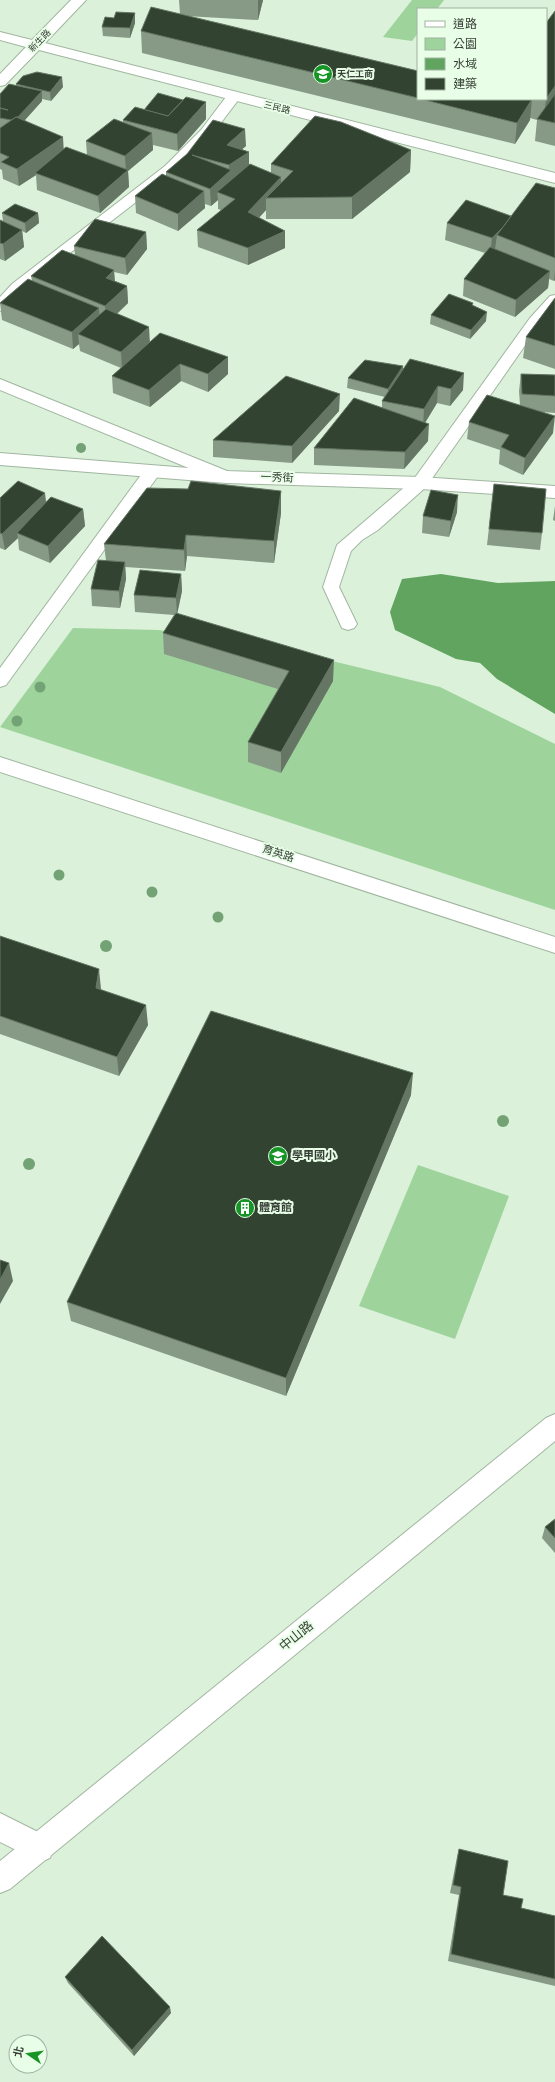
<svg xmlns="http://www.w3.org/2000/svg" width="555" height="2082" font-family="Overpass,'Noto Sans TC',sans-serif">
  <style>
    .green { fill: #9ed49c }
    .water { fill: #60a460 }
    .lines { fill: none; stroke-linecap: round; stroke-linejoin: round }
    .service-casing { stroke: #a1b6a0; stroke-width: 2 }
    .minor-casing { stroke: #a1b6a0; stroke-width: 2 }
    .secondary-casing { stroke: #a1b6a0; stroke-width: 2 }
    .service { fill: #fff; fill-rule: evenodd }
    .minor { fill: #fff; fill-rule: evenodd }
    .secondary { fill: #fff; fill-rule: evenodd }
    .tree { fill: #73a375 }
    .wall { fill: #869a86 }
    .shaded-wall { fill: #657764 }
    .building { fill: #324331; stroke: #657764 }
    .labels { text-anchor: middle; dominant-baseline: central; stroke-width: 4; stroke-linejoin: round; paint-order: stroke }
    .far-street-label { font-size: 9px; fill: #374037; stroke: #e8fee7 }
    .far-poi-label { font-size: 9px; font-weight: bold; fill: #374037; stroke: #e8fee7; text-anchor: start }
    .street-label { font-size: 11px; fill: #374037; stroke: #e8fee7 }
    .poi-label { font-size: 11px; font-weight: bold; fill: #374037; stroke: #e8fee7; text-anchor: start }
    .near-street-label { font-size: 13px; fill: #374037; stroke: #e8fee7 }
  </style>
  <rect width="100%" height="100%" fill="#dbf1da"/>
  <g class="green">
    <path d="M412 0H444L437 9H418V33L412 41 383 37Z"/>
    <path d="M73 628 159 630 303 654 440 687 555 744V910L0 727Z"/>
    <path d="M418 1165 509 1196 455 1339 359 1306Z"/>
  </g>
  <path class="water" d="M441 574 498 583 555 581V714L497 679 480 663 456 659 395 630 390 612 402 579Z"/>
  <g class="lines">
    <defs>
      <g id="service">
        <path d="M234 92 239 93 241 96 239 99 211 136 175 172 22 290 5 309 0 311V297L12 284 165 166 201 130 229 93Z"/>
        <path d="M555 295V308L540 324 426 487 378 530 362 540 351 551 339 587 357 624 354 628 348 630 342 628 323 587 337 545 414 479 530 318 550 296Z"/>
        <path d="M0 379 232 473 234 477 232 481 226 482 220 481 0 390Z"/>
        <path d="M152 467 158 468 160 472 158 476 6 685 0 687V668L146 468Z"/>
      </g>
      <g id="minor">
        <path d="M71 0H86L45 43 555 173V183L39 50 5 85 0 86V74L26 47 0 40V32L32 40Z"/>
        <path d="M0 453 226 471 420 477 555 486V498L420 489 226 483 0 465Z"/>
        <path d="M0 757 555 937V953L0 772Z"/>
        <path d="M0 1813 50 1838 54 1848 50 1858 40 1862 0 1842Z"/>
      </g>
      <path id="secondary" d="M555 1414V1441L10 1889 0 1893V1861L546 1418Z"/>
    </defs>
    <use href="#service" class="service-casing"/>
    <use href="#minor" class="minor-casing"/>
    <use href="#secondary" class="secondary-casing"/>
    <use href="#service" class="service"/>
    <use href="#minor" class="minor"/>
    <use href="#secondary" class="secondary"/>
  </g>
  <g class="tree">
    <circle cx="81" cy="448" r="5"/>
    <circle cx="40" cy="687" r="5.5"/>
    <circle cx="17" cy="721" r="5.5"/>
    <circle cx="59" cy="875" r="5.5"/>
    <circle cx="152" cy="892" r="5.5"/>
    <circle cx="218" cy="917" r="5.5"/>
    <circle cx="106" cy="946" r="6"/>
    <circle cx="503" cy="1121" r="6"/>
    <circle cx="29" cy="1164" r="6"/>
  </g>
  <g class="wall">
    <path d="M179 0H263L258 20 186 16 418 71V99H546L555 11V146L535 141 537 120 530 118V120L515 144 142 53 141 31 180 14Z"/>
    <path d="M135 13V23L130 38 103 36 102 27Z"/>
    <path d="M16 84 63 87 51 101 42 99V101L25 120 64 149 87 155 86 141 123 122V120L144 110 206 119 178 151 153 145V150L128 171 129 187 100 213 37 190 36 175 19 186 3 179 2 170 0 169V128L1 127H0V94L16 85Z"/>
    <path d="M246 146 242 149 249 152V165L271 173V164L411 150 410 172 352 219H266V210L259 218 285 248 248 265 198 247 197 230 221 210 218 209V200L211 206 205 204V208L178 231 136 213 135 196 166 176V172L187 154Z"/>
    <path d="M555 188V280L554 281 549 279 548 288 515 317 463 296 464 279 485 253 445 240 447 223 511 216Z"/>
    <path d="M2 213H38L39 223 26 233 22 231 24 247 5 261 0 259V220L3 222Z"/>
    <path d="M146 232 147 249 127 275 114 272 115 281 127 286 128 303 117 314 150 342 228 374 208 392 181 381 150 407 113 393 112 376 121 368 80 351 79 344 73 349 2 320 0 303 32 281 31 276 75 255 74 246Z"/>
    <path d="M555 298V369L523 358 526 337Z"/>
    <path d="M473 305 486 321 470 339 430 324 431 315Z"/>
    <path d="M403 369 463 390 450 406 437 403 425 423 428 441 404 469 314 465V448L382 408V401L385 397 347 388 348 378Z"/>
    <path d="M521 374 555 375V413L543 412 553 433 523 475 499 464 500 450 467 439 469 422 520 405 519 391Z"/>
    <path d="M339 411 292 463 213 457V440Z"/>
    <path d="M494 484 542 533 540 550 487 545Z"/>
    <path d="M281 491V513L274 563 187 556 185 571 125 567 126 579 120 608 92 606 91 589 106 561 104 544Z"/>
    <path d="M0 498 46 503 83 509 85 526 50 563 19 550 18 538 5 550 0 548Z"/>
    <path d="M555 506V521L553 520Z"/>
    <path d="M457 512 449 537 422 533 423 516Z"/>
    <path d="M181 574 182 591 177 613 333 681 281 773 248 762V742L278 689 164 654 163 633 174 615 135 612 134 595Z"/>
    <path d="M0 936 101 990 148 1025 119 1076 0 1034Z"/>
    <path d="M411 1095 286 1396 71 1321 67 1302Z"/>
    <path d="M555 1519V1553L542 1538 545 1527Z"/>
    <path d="M459 1849 503 1895 521 1908 555 1916V1986L448 1961 459 1895 450 1893 457 1857Z"/>
    <path d="M65 1977 171 2013 134 2056 68 1983Z"/>
  </g>
  <g class="shaded-wall">
    <path d="M258 0H263L258 20Z"/>
    <path d="M135 13V23L130 38V28Z"/>
    <path d="M62 77 63 87 51 101 50 92Z"/>
    <path d="M555 86V104L543 121 546 100Z"/>
    <path d="M42 91V101L15 131 14 121Z"/>
    <path d="M532 99 530 120 515 144 517 123Z"/>
    <path d="M206 102V119L178 151 177 134Z"/>
    <path d="M245 129 246 146 227 162V145Z"/>
    <path d="M152 133 153 150 128 171 129 187 100 213 98 196 126 172 125 156Z"/>
    <path d="M63 137 64 154 35 173 36 175 19 186 17 169Z"/>
    <path d="M411 150 410 172 352 219V197Z"/>
    <path d="M249 152V168L217 192 218 200 211 206 210 189 229 172V165Z"/>
    <path d="M281 177V194L266 198V210L248 229V212Z"/>
    <path d="M204 191 205 208 178 231V214Z"/>
    <path d="M38 213 39 223 26 233 25 223Z"/>
    <path d="M514 216 497 235 495 249 490 255 492 238Z"/>
    <path d="M22 230 24 247 5 261 3 244Z"/>
    <path d="M285 231V248L248 265V248Z"/>
    <path d="M146 232 147 249 127 275 125 258Z"/>
    <path d="M114 270 115 287 106 278Z"/>
    <path d="M550 271 548 288 515 317 516 300Z"/>
    <path d="M555 271V280L554 281Z"/>
    <path d="M127 286 128 303 107 323 105 306Z"/>
    <path d="M99 308 100 325 78 334 79 344 73 349 72 332Z"/>
    <path d="M487 312 486 321 470 339 471 330Z"/>
    <path d="M149 327 150 344 122 369 121 352Z"/>
    <path d="M228 357V374L208 392V374Z"/>
    <path d="M180 364 181 381 150 407 149 390Z"/>
    <path d="M403 366V376L388 398V389Z"/>
    <path d="M464 373 463 390 450 406 451 389Z"/>
    <path d="M438 386 437 403 423 426 424 409Z"/>
    <path d="M340 394 339 411 292 463V446Z"/>
    <path d="M555 416 553 433 523 475 525 458Z"/>
    <path d="M429 424 428 441 404 469 405 452Z"/>
    <path d="M281 491V513L274 563V541Z"/>
    <path d="M45 493 47 510 17 533 18 538 5 550 2 534Z"/>
    <path d="M458 495 457 512 449 537 451 521Z"/>
    <path d="M83 509 85 526 50 563 48 546Z"/>
    <path d="M186 535 187 556 185 571 184 550Z"/>
    <path d="M125 562 126 579 120 608 119 591Z"/>
    <path d="M181 574 182 591 177 615 176 598Z"/>
    <path d="M334 660 333 681 281 773V752Z"/>
    <path d="M99 969 101 989 98 1007 96 988Z"/>
    <path d="M146 1005 148 1025 119 1076 117 1057Z"/>
    <path d="M413 1073 411 1095 286 1396V1378Z"/>
    <path d="M9 1263 13 1281 0 1304V1280Z"/>
    <path d="M170 2007 171 2013 134 2056 132 2050Z"/>
  </g>
  <g class="building">
    <path d="M151 7 418 71V98L141 31Z"/>
    <path d="M555 11V86L546 99V23Z"/>
    <path d="M116 12 135 13 130 28 102 27 105 17 114 18Z"/>
    <path d="M37 72 62 77 50 92 16 84 23 76Z"/>
    <path d="M9 84 42 91 18 117H16L11 120 0 118V108L8 110 0 108V94Z"/>
    <path d="M158 93 183 100 168 116 144 110Z"/>
    <path d="M555 94V123L537 119Z"/>
    <path d="M186 97 206 102 177 134 123 120 135 107 168 116Z"/>
    <path d="M421 99H532L517 123Z"/>
    <path d="M315 116 341 122 411 150 352 197 266 198 293 171 271 164Z"/>
    <path d="M16 117 63 137 17 169 1 162 9 157 0 153V128Z"/>
    <path d="M114 119 152 133 125 156 86 141Z"/>
    <path d="M213 120 245 129 227 145 249 152 229 165 192 155 231 170 210 189 166 172 187 154Z"/>
    <path d="M66 147 128 170 98 196 35 173Z"/>
    <path d="M250 164 281 177 248 212 285 231 248 248 197 230 235 199 217 192Z"/>
    <path d="M162 174 204 191 178 214 135 196Z"/>
    <path d="M536 183 555 188V258L497 235Z"/>
    <path d="M466 200 511 216 503 227 492 238 447 223Z"/>
    <path d="M15 204 38 213 25 223 2 213Z"/>
    <path d="M95 219 146 232 125 258 74 246Z"/>
    <path d="M0 220 22 230 3 244 0 243Z"/>
    <path d="M490 247 550 271 516 300 464 279Z"/>
    <path d="M62 250 114 270 106 278 127 286 105 306 31 276Z"/>
    <path d="M28 279 99 308 72 332 0 303Z"/>
    <path d="M449 294 473 303 472 305 487 312 471 330 431 315Z"/>
    <path d="M555 298V346L526 337Z"/>
    <path d="M106 309 149 327 121 352 78 334Z"/>
    <path d="M160 333 228 357 208 374 180 364 149 390 112 376Z"/>
    <path d="M410 359 464 373 451 389 438 386 424 409 382 401Z"/>
    <path d="M365 360 403 366 388 389 348 378Z"/>
    <path d="M521 374 555 375V396L522 394Z"/>
    <path d="M286 376 340 394 292 446 213 440Z"/>
    <path d="M487 395 555 416 525 458 501 447 509 435 469 422Z"/>
    <path d="M354 398 429 424 405 452 314 448Z"/>
    <path d="M18 481 45 493 2 534 0 533V498Z"/>
    <path d="M191 481 281 491 274 541 186 535 184 550 104 544 147 488 188 489Z"/>
    <path d="M494 484 546 489 542 533 489 529Z"/>
    <path d="M431 490 458 495 451 521 423 516Z"/>
    <path d="M51 497 83 509 48 546 17 533Z"/>
    <path d="M98 560 125 562 119 591 91 589Z"/>
    <path d="M140 570 181 574 176 598 134 595Z"/>
    <path d="M176 613 334 660 281 752 248 742 289 671 163 633Z"/>
    <path d="M0 936 99 969 96 988 146 1005 117 1057 0 1016Z"/>
    <path d="M211 1011 413 1073 286 1378 67 1302Z"/>
    <path d="M0 1260 9 1263 0 1280Z"/>
    <path d="M555 1519V1538L545 1527Z"/>
    <path d="M459 1849 508 1861 503 1895 523 1899 521 1908 555 1916V1979L451 1954 461 1887 453 1885Z"/>
    <path d="M102 1936 170 2007 132 2050 65 1977Z"/>
  </g>
  <defs>
    <symbol id="university-disc" viewBox="-11 -11 22 22"><circle r="9.5" fill="#179426" stroke="#e8fee7"/><path d="M0-5L7-2L0 1L-7-2ZM-4 1L0 2.5L4 1V4Q0 6-4 4Z" fill="#fff"/></symbol>
    <symbol id="school-disc" viewBox="-11 -11 22 22"><circle r="9.5" fill="#179426" stroke="#e8fee7"/><path d="M0-5L7-2L0 1L-7-2ZM-4 1L0 2.5L4 1V4Q0 6-4 4Z" fill="#fff"/></symbol>
    <symbol id="building-disc" viewBox="-11 -11 22 22"><circle r="9.5" fill="#179426" stroke="#e8fee7"/><path d="M-4-6H4V6H1V3H-1V6H-4ZM-2.5-4.3h1.7v1.8h-1.7ZM.8-4.3h1.7v1.8H.8ZM-2.5-1h1.7V.8h-1.7ZM.8-1h1.7V.8H.8Z" fill="#fff"/></symbol>
  </defs>
  <g fill-rule="evenodd">
    <use href="#university-disc" x="312" y="63" width="22" height="22"/>
    <use href="#school-disc" x="267" y="1145" width="22" height="22"/>
    <use href="#building-disc" x="234" y="1197" width="22" height="22"/>
  </g>
  <g class="labels">
    <g class="far-street-label">
      <text transform="translate(40 41) rotate(-46)">新生路</text>
      <text transform="translate(277 108) rotate(14)">三民路</text>
    </g>
    <g class="far-poi-label">
      <text x="337" y="74">天仁工商</text>
    </g>
    <g class="street-label">
      <text transform="translate(277 478) rotate(2)">一秀街</text>
      <text transform="translate(278 854) rotate(18)">育英路</text>
    </g>
    <g class="poi-label">
      <text x="292" y="1156">學甲國小</text>
      <text x="259" y="1208">體育館</text>
    </g>
    <g class="near-street-label">
      <text transform="translate(297 1637) rotate(-39)">中山路</text>
    </g>
  </g>
  <rect x="417" y="8" width="130" height="92" fill="#e8fee7" stroke="#a1b2a1"/>
  <rect x="425" y="21" width="20" height="6" fill="#ffffff" stroke="#a1b2a1"/>
  <text x="453" y="28" font-size="12" fill="#374037">道路</text>
  <rect x="425" y="38" width="20" height="12" fill="#9ed49c" stroke="#a1b2a1"/>
  <text x="453" y="48" font-size="12" fill="#374037">公園</text>
  <rect x="425" y="58" width="20" height="12" fill="#60a460" stroke="#a1b2a1"/>
  <text x="453" y="68" font-size="12" fill="#374037">水域</text>
  <rect x="425" y="78" width="20" height="12" fill="#324331" stroke="#a1b2a1"/>
  <text x="453" y="88" font-size="12" fill="#374037">建築</text>
  <g transform="translate(28 2054) rotate(283)"><circle r="19" fill="#e8fee7" stroke="#a1b2a1"/>
  <path d="M0-3L7 15L0 10L-7 15Z" fill="#179426"/>
  <text y="-6" font-size="11" font-weight="bold" text-anchor="middle" fill="#374037">北</text>
  </g>
</svg>
